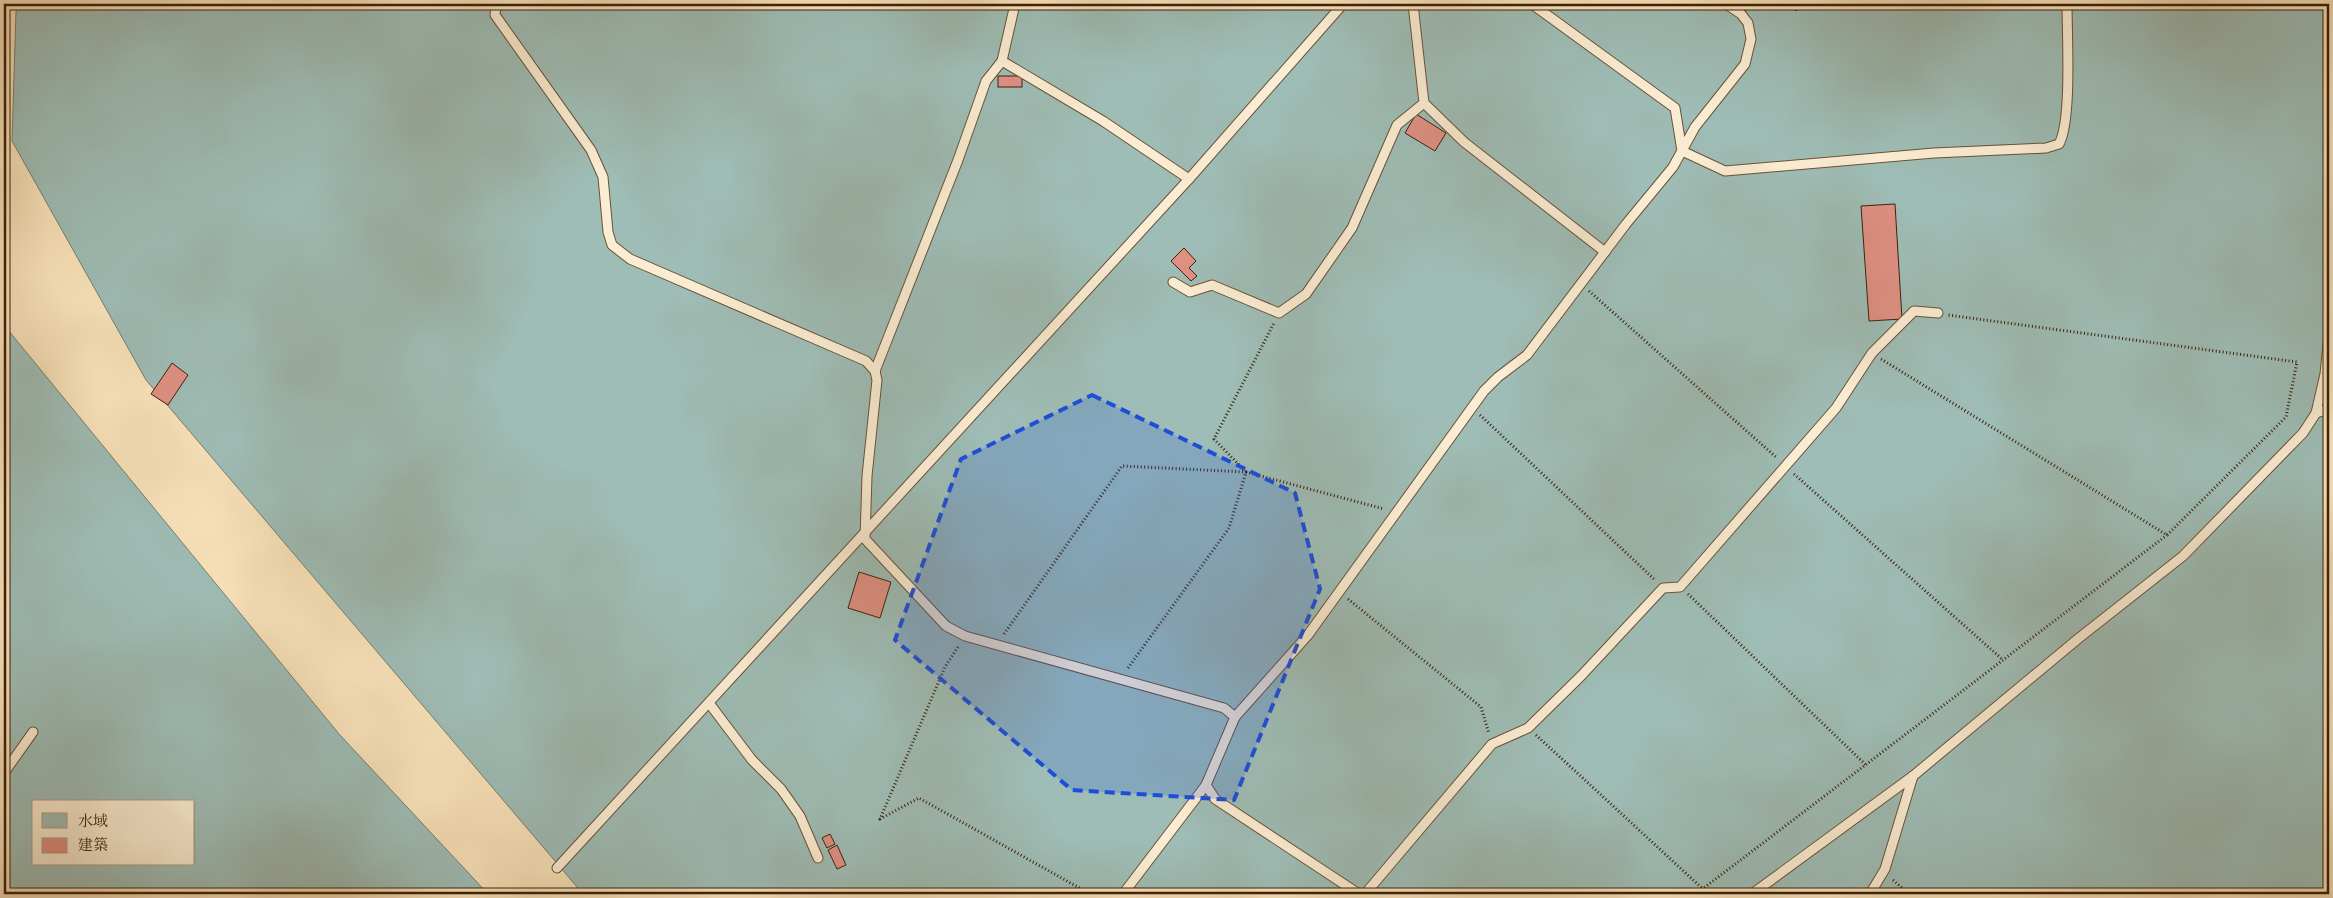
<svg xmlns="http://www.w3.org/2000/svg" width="2333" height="898" font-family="Cardo,'Noto Serif TC',serif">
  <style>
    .water { fill: #9ebdb6; stroke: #777e71; fill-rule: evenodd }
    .building { fill: #df9083; stroke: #3c2009 }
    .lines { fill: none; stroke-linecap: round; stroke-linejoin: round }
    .service-casing { stroke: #6b5136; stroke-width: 11 }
    .path { stroke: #3c2009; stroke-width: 3; stroke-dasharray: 1 2.5; stroke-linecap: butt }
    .service { stroke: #fbedd3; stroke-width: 9 }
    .marked { fill: #1d4ed8; fill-opacity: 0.2; stroke: #1d4ed8; stroke-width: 4; stroke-dasharray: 10 6; stroke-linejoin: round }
  </style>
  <rect width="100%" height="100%" fill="#f9e3bb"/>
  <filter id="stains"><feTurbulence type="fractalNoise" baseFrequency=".004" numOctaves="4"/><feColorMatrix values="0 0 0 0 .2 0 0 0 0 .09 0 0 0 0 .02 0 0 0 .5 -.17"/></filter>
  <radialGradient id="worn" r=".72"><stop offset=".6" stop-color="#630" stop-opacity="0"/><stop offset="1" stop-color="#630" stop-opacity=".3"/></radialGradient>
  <g class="water">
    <path d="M18 4H2329V894H583L146 380 12 141 16 11Z"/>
    <path d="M4 325 339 734 488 894H4ZM34 802H194V864H34Z"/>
  </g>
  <g class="building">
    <path d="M1789 4H1801L1796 11Z"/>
    <rect x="998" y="76" width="24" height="11"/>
    <path d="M1416 114 1446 133 1435 151 1405 133Z"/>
    <path d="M1895 204 1902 319 1869 321 1861 206Z"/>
    <path d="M1184 248 1196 261 1189 268 1197 276 1191 281 1171 261Z"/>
    <path d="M172 363 188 375 168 405 151 394Z"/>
    <path d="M859 572 891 582 880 618 848 608Z"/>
    <path d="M830 834 835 844 827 848 822 838Z"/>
    <path d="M837 845 846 865 837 869 828 850Z"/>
  </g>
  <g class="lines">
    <defs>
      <g id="service">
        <path d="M496 4 495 15 591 150 603 177 608 232 612 245 630 259 866 361 875 371 877 380 867 476 865 539 946 626 965 636 1224 708 1235 717 1206 785 1215 799 1359 894"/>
        <path d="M1413 4 1424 103 1464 142 1605 252"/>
        <path d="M1532 4 1675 108 1682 151 1725 171 1934 153 2046 148 2059 144C2072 121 2067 35 2067 4"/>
        <path d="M1002 61 1015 4"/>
        <path d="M1189 179 1343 4"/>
        <path d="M1173 282 1190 292 1212 285 1279 313 1306 294 1352 228 1397 125 1424 103"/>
        <path d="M2316 413 2329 409"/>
        <path d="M709 703 752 760 781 789 800 816 818 858"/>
        <path d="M1235 717 1308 635 1484 391 1498 377 1527 355 1626 224 1673 167 1695 127 1745 64 1751 39 1748 23 1741 14 1726 4"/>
        <path d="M4 773 33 732"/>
        <path d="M557 868 1189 179 1103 121 1002 61 986 81 958 160 875 371"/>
        <path d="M1123 894 1206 785"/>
        <path d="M1365 894 1492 744 1528 728 1581 676 1663 588 1680 587 1836 408 1872 353 1914 311 1938 313"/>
        <path d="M1752 894 1913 776 2079 638 2183 556 2303 433 2316 413 2325 374 2329 334"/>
        <path d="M1870 894 1885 869 1913 776"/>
      </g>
    </defs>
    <use href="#service" class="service-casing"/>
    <g class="path">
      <path d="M1589 291 1777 458"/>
      <path d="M1881 359 2167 535 2286 417 2297 362 1948 315"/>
      <path d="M1480 415 1655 580"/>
      <path d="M1794 474 2003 660"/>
      <path d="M1688 594 1866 765"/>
      <path d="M1348 599 1481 707 1489 734"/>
      <path d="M1004 634 1122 466 1246 472 1214 439 1274 323"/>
      <path d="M958 647 945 667 880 819 919 798 1090 894"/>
      <path d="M1128 668 1229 528 1246 472 1384 509"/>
      <path d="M1536 735 1703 889"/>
      <path d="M1893 880 1909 894"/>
      <path d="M1696 894 2167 535"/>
    </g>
    <use href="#service" class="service"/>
  </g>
  <path class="marked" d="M1092 395 1295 493 1320 589 1234 800 1072 790 895 640 961 459Z"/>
  <rect width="2333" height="898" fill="none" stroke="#f9e3bb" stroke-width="20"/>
  <rect x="5" y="5" width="2323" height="888" fill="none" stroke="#3c2009" stroke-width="2.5"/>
  <rect x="10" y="10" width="2313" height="878" fill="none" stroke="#3c2009"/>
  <rect x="32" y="800" width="162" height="65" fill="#fbedd3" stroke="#af9b82"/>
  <rect x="42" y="813" width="25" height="15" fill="#9ebdb6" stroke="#af9b82"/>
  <text x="78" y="826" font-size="15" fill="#3c2009">水域</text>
  <rect x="42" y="838" width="25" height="15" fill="#df9083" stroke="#af9b82"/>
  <text x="78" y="850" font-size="15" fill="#3c2009">建築</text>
  <rect width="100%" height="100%" filter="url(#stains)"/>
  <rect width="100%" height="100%" fill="url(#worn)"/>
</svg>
